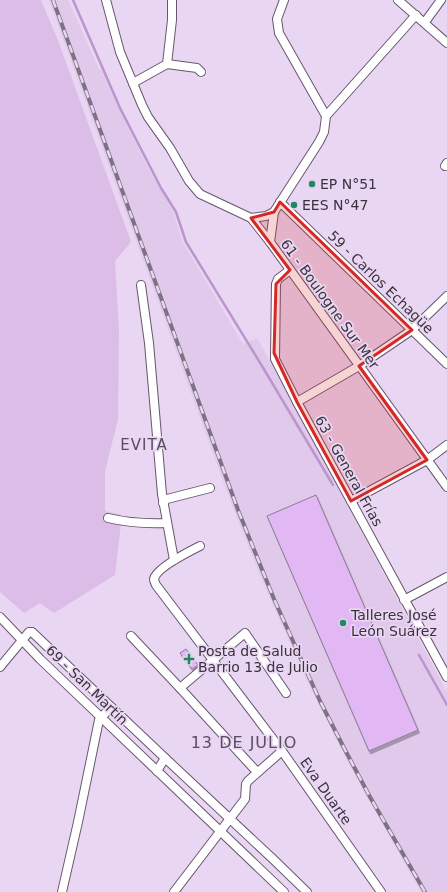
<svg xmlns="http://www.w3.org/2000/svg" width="447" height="892" font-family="'DejaVu Sans',sans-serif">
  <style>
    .built { fill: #e0c9eb }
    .green { fill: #dbbde8 }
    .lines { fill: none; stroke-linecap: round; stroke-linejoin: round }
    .stream { stroke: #bc94ce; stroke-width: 2.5 }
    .building { fill: #e1b8f4; stroke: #8c7b94; filter: url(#shadow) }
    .street-casing { stroke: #67576e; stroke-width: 10 }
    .street { stroke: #fff; stroke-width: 8 }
    .rail-casing { stroke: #7d7182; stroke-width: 4 }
    .rail { stroke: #e9d6f2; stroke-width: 2.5; stroke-dasharray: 8; stroke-linecap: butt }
    .marked { fill: #d62828; fill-opacity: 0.2; stroke: #d62828; stroke-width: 3; stroke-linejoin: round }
    .poi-dot { fill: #1f8965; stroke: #e9d6f2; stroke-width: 1.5 }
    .labels { text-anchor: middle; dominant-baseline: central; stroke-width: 3.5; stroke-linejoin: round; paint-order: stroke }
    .poi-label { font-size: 14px; fill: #3a323d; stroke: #e9d6f2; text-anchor: start }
    .street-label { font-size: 14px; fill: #3a323d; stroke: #e9d6f2 }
    .neighbourhood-label { font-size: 15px; letter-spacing: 1px; fill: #5b4b63; stroke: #e9d6f2 }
    .quarter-label { font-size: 16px; letter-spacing: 1px; fill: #5b4b63; stroke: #e9d6f2 }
  </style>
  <defs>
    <filter id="shadow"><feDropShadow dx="1.5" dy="3" stdDeviation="0" flood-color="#0004"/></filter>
  </defs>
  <rect width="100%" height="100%" fill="#e9d6f2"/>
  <path class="built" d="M49 0H68L99 69H101L112 94 146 164 174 213 182 241 243 344 257 338 287 392 447 692V892H421L352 770 308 683 262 580 230 500Z"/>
  <path class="green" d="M0 0H41L59 43 131 242 115 261 119 332 118 419 105 471V511L122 515 115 575 54 613 40 603 24 613 0 592Z"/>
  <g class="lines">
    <g class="stream">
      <path d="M73 0 120 108 161 188 176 212 186 242 262 366 333 485"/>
      <path d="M419 655 447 705"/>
    </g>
  </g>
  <g class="building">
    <path d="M316 495 418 730 369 751 267 516Z"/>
    <path d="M186 649 198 665 192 669 180 653Z"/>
  </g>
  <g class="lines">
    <defs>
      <g id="street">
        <path d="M106 0 120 52 142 105 148 117 170 148 189 181 200 194 251 218 270 242"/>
        <path d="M284 0 277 19 279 33 326 116"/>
        <path d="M398 0 447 43"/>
        <path d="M416 15 326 116 324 132 319 142 274 212 270 242 447 487"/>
        <path d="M425 22 441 0"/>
        <path d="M167 64 197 68 201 72"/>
        <path d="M133 83 167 64 172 20V0"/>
        <path d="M445 166 447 163"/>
        <path d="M280 202 447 364"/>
        <path d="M251 218 266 216 274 212"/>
        <path d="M290 270 278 279 276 284 275 359 297 402 447 677"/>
        <path d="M141 285 149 343 162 494 174 560"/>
        <path d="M297 402 359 366 412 330 447 296"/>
        <path d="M351 501 427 460 447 445"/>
        <path d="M163 503 167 499 210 488"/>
        <path d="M108 518C129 523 146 524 167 523"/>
        <path d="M200 546C190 551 156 568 154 579 154 581 155 583 156 585L282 751 381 892"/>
        <path d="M404 600 447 577"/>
        <path d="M0 617 40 659 284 892"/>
        <path d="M131 636 180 688 257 772"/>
        <path d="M0 667 29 632H32L165 758"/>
        <path d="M180 688 245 633 286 693"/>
        <path d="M157 771 165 758 274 860 307 892"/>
        <path d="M62 892 78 822 99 720 111 707"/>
        <path d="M174 892 245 799 246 784 248 781 282 751"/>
      </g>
    </defs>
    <use href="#street" class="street-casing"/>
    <use href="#street" class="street"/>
    <defs>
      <path id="rail" d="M53 0 238 510 274 599 320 701 343 746 370 797 425 892"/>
    </defs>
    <use href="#rail" class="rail-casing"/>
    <use href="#rail" class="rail"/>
  </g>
  <path class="marked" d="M280 202 412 330 359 366 427 460 351 501 297 402 274 353 276 284 290 270 251 218 274 212Z"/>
  <g class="poi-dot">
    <circle cx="312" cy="184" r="4"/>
    <circle cx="294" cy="205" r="4"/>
    <circle cx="343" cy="623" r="4"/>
    <path d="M187 653h4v4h4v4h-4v4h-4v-4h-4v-4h4z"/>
  </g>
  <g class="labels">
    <g class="poi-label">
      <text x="320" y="184">EP N°51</text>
      <text x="302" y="205">EES N°47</text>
      <text x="351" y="615">Talleres José<tspan x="351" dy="16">León Suárez</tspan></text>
      <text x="198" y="651">Posta de Salud<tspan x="198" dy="16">Barrio 13 de Julio</tspan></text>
    </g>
    <g class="street-label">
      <text transform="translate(381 282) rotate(44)">59 - Carlos Echagüe</text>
      <text transform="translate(330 304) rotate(54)">61 - Boulogne Sur Mer</text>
      <text transform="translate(349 471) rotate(61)">63 - General Frías</text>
      <text transform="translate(87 685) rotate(44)">69 - San Martín</text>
      <text transform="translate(326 791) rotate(55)">Eva Duarte</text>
    </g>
    <g class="neighbourhood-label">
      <text x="144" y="445">EVITA</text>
    </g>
    <g class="quarter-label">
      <text x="244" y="742">13 DE JULIO</text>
    </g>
  </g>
</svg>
